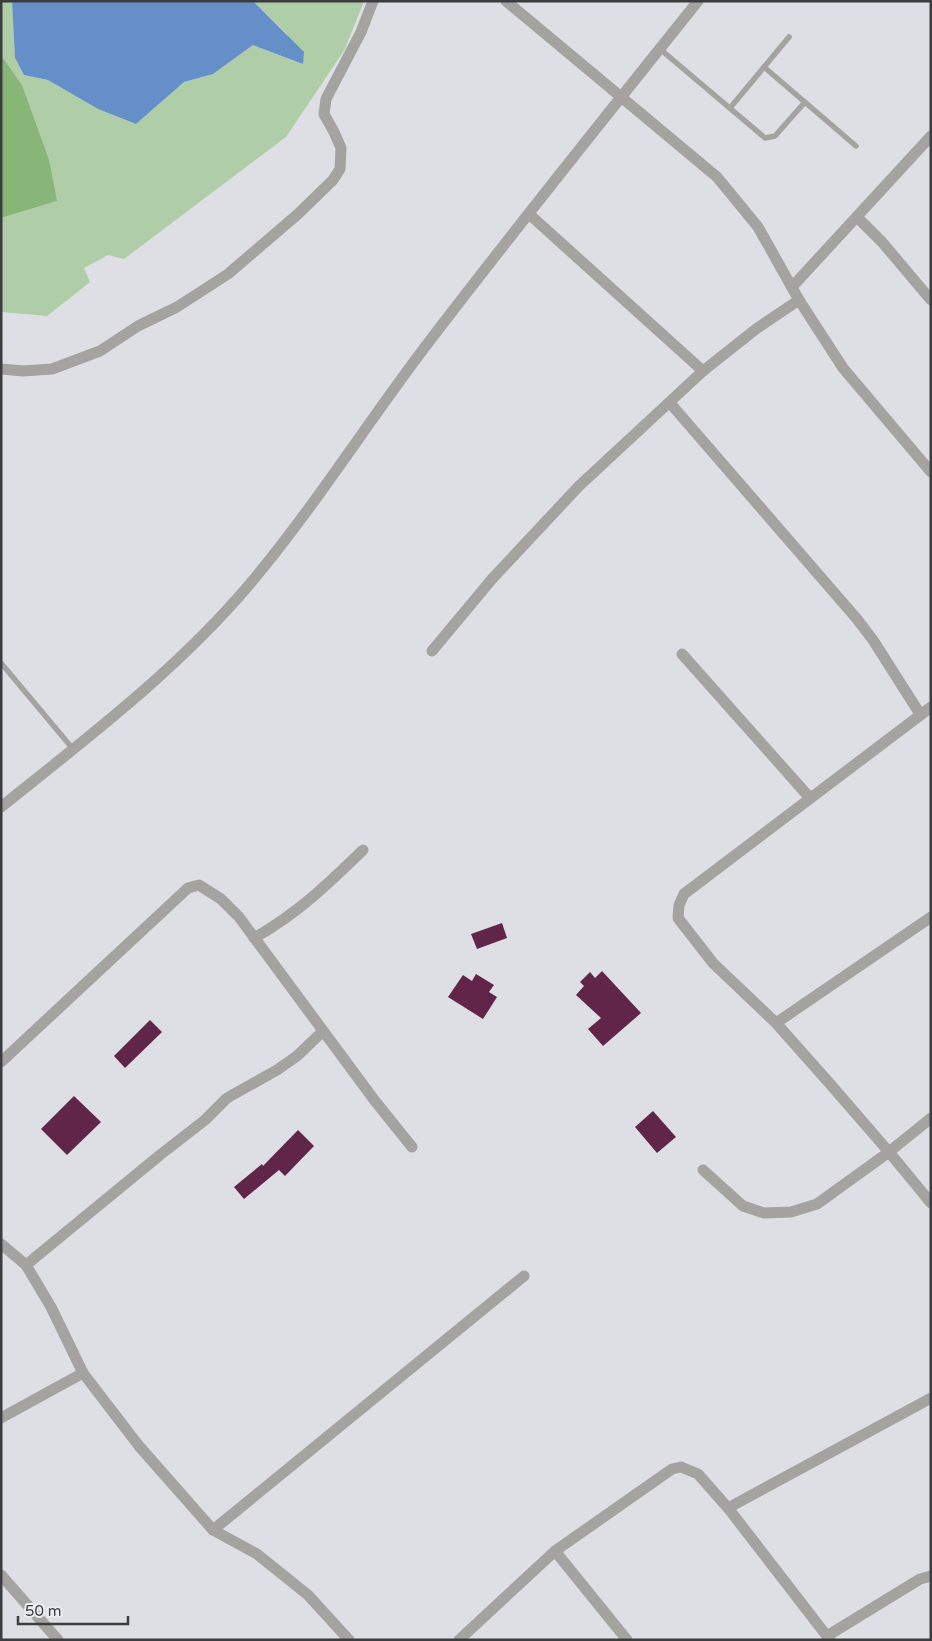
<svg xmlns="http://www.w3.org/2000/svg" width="932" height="1641" font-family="'Varela Round',sans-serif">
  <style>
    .green { fill: #afcda6 }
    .forest { fill: #87b678 }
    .water { fill: #658fc9 }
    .building { fill: #62254a }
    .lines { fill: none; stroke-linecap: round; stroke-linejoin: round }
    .lane { stroke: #a4a3a0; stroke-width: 5.5 }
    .street { stroke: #a4a3a0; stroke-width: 11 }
  </style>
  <rect width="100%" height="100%" fill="#dddfe5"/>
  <path class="green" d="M1 1H12L15 58 24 75 48 80 98 109 136 124 184 82 213 74 253 45 303 64 286 33 253 1H364L345 49 286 137 124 259 108 255 84 268 90 282 47 316 1 312V218L57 201 22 85 3 58H1Z"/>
  <path class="forest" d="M1 58H3L22 85 49 160 57 201 1 218Z"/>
  <path class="water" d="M12 1H253L304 52 303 64 253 45 213 74 184 82 136 124 98 109 48 80 24 75 15 58Z"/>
  <g class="building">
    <path d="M502 923 507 938 477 949 471 934Z"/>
    <path d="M602 971 641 1013 603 1046 588 1029 601 1018 576 995 584 986 580 982 590 972 595 978Z"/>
    <path d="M476 974 494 985 489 992 497 997 483 1019 448 997 463 975 472 981Z"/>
    <path d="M150 1020 162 1032 125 1068 114 1056Z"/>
    <path d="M74 1096 101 1122 67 1155 41 1129Z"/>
    <path d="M653 1111 676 1137 657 1153 635 1127Z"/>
    <path d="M298 1130 314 1146 285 1176 279 1170 244 1199 234 1187 262 1164 263 1166Z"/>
  </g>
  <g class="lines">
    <g class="lane">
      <path d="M660 49 765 138 775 136 805 102"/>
      <path d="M764 67 856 146"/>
      <path d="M730 108 789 37"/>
      <path d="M1 663 73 749"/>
    </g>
    <g class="street">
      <path d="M506 1 717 177 758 227 799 300 843 368 931 472"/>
      <path d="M529 214 703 371"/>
      <path d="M857 217 882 242 931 300"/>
      <path d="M792 287 931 136"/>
      <path d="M1 369 23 371 52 369 100 351 138 326 177 307 228 274 298 214 333 180 340 169 341 148 334 132 324 114 326 99 361 32 373 1"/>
      <path d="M670 403 857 619 873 640 920 714"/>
      <path d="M432 651 492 579 579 486 703 371 756 329 799 300"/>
      <path d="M682 654 810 798"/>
      <path d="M931 707 684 894 679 905 678 918 713 963 776 1023 831 1085 889 1152 931 1203"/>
      <path d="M1 807C87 738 177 670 249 585 313 509 365 426 425 347 514 230 606 116 698 1"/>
      <path d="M254 938C297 914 328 884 363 850"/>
      <path d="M776 1023 931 917"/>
      <path d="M1 1062 188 888 199 885 221 899 239 917 375 1101 412 1147"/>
      <path d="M703 1170 743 1206 764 1213 791 1212 817 1204 889 1152 931 1118"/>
      <path d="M1 1244 26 1265 51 1307 83 1373 139 1446 213 1530 257 1554 308 1595 349 1640"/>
      <path d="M26 1265 160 1155 205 1120 227 1098 277 1070 297 1056 323 1031"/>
      <path d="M1 1418 83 1373"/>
      <path d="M728 1508 931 1398"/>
      <path d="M213 1530 524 1276"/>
      <path d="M555 1551 627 1640"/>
      <path d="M1 1575 58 1640"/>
      <path d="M827 1636 920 1579 931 1576"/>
      <path d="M459 1640 555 1551 672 1469 681 1467 698 1474 728 1508 830 1640"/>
    </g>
  </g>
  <rect width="932" height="1641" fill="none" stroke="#3c3d3f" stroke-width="5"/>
  <path d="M18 1616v8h110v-8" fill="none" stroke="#3c3d3f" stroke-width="2.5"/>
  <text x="25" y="1616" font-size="15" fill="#3c3d3f" stroke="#eaecf3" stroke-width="4" paint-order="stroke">50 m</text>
</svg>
